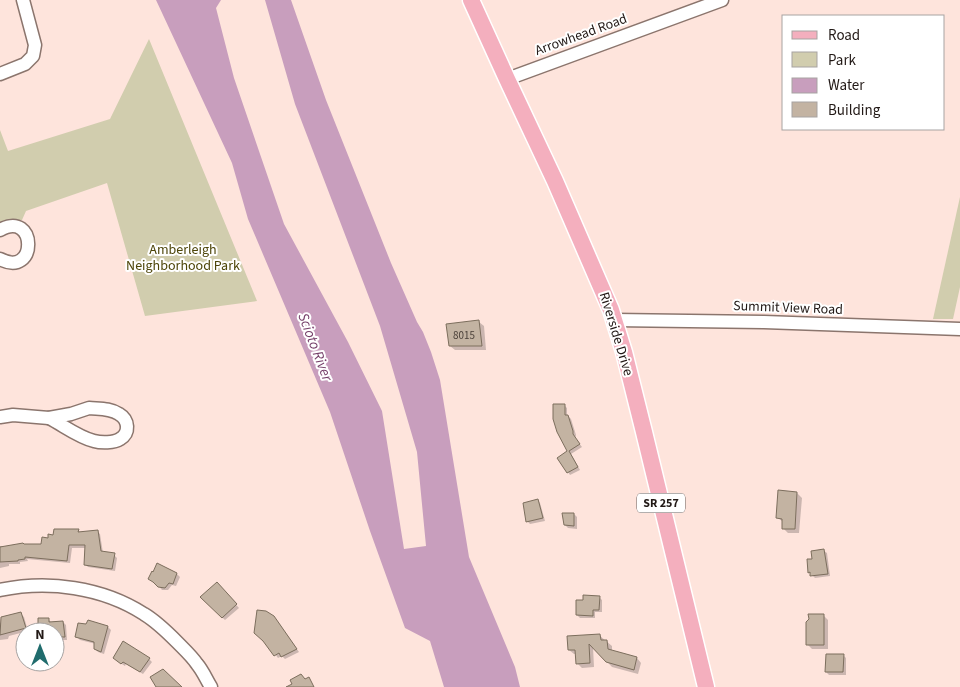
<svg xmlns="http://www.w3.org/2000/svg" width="960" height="687" font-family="'Source Sans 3',sans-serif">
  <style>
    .green { fill: #d1cdae }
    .water { fill: #c89ebd }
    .shadow { fill: #0003 }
    .building { fill: #c3b3a2; stroke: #7c6e5d }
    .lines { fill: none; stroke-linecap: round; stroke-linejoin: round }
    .minor-casing { stroke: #8b756d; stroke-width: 15 }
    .major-casing { stroke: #fff; stroke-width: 19 }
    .minor { stroke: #fff; stroke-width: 12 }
    .major { stroke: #f4afbe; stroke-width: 16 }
    .labels { text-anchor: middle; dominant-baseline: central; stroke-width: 4; stroke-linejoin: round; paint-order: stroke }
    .number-label { font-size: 11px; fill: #4a4039 }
    .shield { fill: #fff; stroke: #645e5c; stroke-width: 1 }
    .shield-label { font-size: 12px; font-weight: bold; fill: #221916 }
    .street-label { font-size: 14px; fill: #221916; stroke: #fff }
    .park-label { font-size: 14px; fill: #4d4509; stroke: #fff }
    .water-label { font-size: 15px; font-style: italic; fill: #753f69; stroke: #fff }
  </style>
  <rect width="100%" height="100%" fill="#fee4dc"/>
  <g class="green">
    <path d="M149 39 257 301 145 316 107 183 26 211 22 220 4 221 0 222V130L8 151 110 119Z"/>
    <path d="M960 197V287L953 319H933Z"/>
  </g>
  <path class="water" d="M156 0H221L216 8 234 78 284 224 348 342 382 411 404 549 426 546 417 452 380 326 295 104 265 0H291L326 100 391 263 417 322 423 332 431 352 440 380 469 557 515 667 520 687H444L430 641 405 628 370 531 330 412 248 219 232 163Z"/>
  <g class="shadow">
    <path d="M479 322 484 326 486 350H455L450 346Z"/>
    <path d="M564 405 567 408V415L571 419 576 435 575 438 582 447 571 454 580 470 570 475 568 472 569 451 558 431Z"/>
    <path d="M797 493 802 498 799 533H788L783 528V522L777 517Z"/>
    <path d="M538 500 540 503 545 521 530 524 527 521Z"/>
    <path d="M574 514 577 517V529L568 528 565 525Z"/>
    <path d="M78 530 81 533 97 531 100 534 103 553 114 555 117 558 115 571 88 567 85 564 86 548H72L70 563 27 559 28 561 20 562V564H9V566L0 568V546H2L4 547 42 546 49 539Z"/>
    <path d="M824 551 827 553 830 576 815 578 809 572Z"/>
    <path d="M158 565 177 574 180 577 176 586 172 585 168 590H162L157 584 149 579Z"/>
    <path d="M217 584 239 608 225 620 201 598Z"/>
    <path d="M599 597 602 600V612H595V618H580L577 615 585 601Z"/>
    <path d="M21 614 24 617 28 631 9 636 8 639 0 640V623Z"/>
    <path d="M823 615 828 620V649H812L807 644Z"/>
    <path d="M49 620 52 623 63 622 66 625 67 640H55V632H39Z"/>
    <path d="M277 621 299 652 285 659 282 656 278 658 265 641Z"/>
    <path d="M108 627 111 630 104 654 98 652 95 649 96 644 80 640 77 637Z"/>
    <path d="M600 636 612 646V652L637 658 641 663 638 674 612 667 593 647 594 667 582 668 577 663V654H574L569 650Z"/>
    <path d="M843 655 846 658V675H829L826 672Z"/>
    <path d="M149 659 152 662 143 674 126 664 125 666 117 661Z"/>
  </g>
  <g class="building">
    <path d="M479 320 482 346H449L446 324Z"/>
    <path d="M553 404H565V415H568L573 431V434L580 444 569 451 578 467 567 473 557 458 567 451 557 432 553 419Z"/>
    <path d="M778 490 797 492 795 529H782V519L776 518Z"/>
    <path d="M538 499 543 518 526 522 523 503Z"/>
    <path d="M562 513H574V526L564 525Z"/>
    <path d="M54 529H79L78 532 98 530 101 551 115 553 112 569 84 565 85 545H69L67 561 25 557V559L18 560V561L0 562V547L23 543 24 544H41L42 537 48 538V534L53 535Z"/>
    <path d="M824 549 828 574 810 576V572L808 573 807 559H812L811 551Z"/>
    <path d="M157 563 177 573 173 584 169 583 165 588 158 587 153 582 148 579 152 571 153 572Z"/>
    <path d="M217 582 237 604 222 618 200 597Z"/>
    <path d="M583 595 600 596 599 610H593V616L576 615V600H583Z"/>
    <path d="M257 610 266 611 274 616 297 649 281 657 279 653 274 656 263 641 254 633Z"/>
    <path d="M21 612 26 628 0 635 1 617Z"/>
    <path d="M808 614H824V645H806V622L809 619Z"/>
    <path d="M38 618H49V622L63 621 65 637H55V632H38Z"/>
    <path d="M88 620 108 626 101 652 94 649V642L75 637 78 623 86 624Z"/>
    <path d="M600 634 601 640H607L608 649 637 657 634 670 606 662 589 644 590 663 576 664 575 650H568L567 636Z"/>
    <path d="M123 641 150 658 140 672 123 662 121 664 113 658Z"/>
    <path d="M826 654H844L843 672H825Z"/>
    <path d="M163 669 182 687H156L150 677Z"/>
    <path d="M301 674 305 679 309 677 314 687H286L292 684 290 680Z"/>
  </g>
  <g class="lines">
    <defs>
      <g id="minor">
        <path d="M0 74 25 64 33 56 35 45 23 0"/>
        <path d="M507 79 722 0"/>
        <path d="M0 230C37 209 38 279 0 259"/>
        <path d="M614 320 764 322 960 329"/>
        <path d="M89 408C100 409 110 408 119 414 129 420 130 433 120 439 114 443 101 443 94 441 78 437 63 425 49 418L71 414Z"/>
        <path d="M0 417 13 415 49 418"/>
        <path d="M0 590C48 580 102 587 144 614 159 623 170 635 182 647 187 652 193 658 197 664 203 671 206 679 211 687"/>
      </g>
      <path id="major" d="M471 0 507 79 555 181 611 310 624 352 644 432 706 687"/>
    </defs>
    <use href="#minor" class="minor-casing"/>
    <use href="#major" class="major-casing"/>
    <use href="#minor" class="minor"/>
    <use href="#major" class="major"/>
  </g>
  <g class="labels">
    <g class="number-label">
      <text x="464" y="335">8015</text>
    </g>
    <rect class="shield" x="637" y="493.5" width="48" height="19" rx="4"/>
    <g class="shield-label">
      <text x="661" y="503">SR 257</text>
    </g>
    <g class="street-label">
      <text transform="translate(581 35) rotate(-20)">Arrowhead Road</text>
      <text transform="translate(788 308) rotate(2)">Summit View Road</text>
      <text transform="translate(616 334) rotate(73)">Riverside Drive</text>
    </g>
    <g class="park-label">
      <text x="183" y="250">Amberleigh<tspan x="183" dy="16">Neighborhood Park</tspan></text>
    </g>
    <g class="water-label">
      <text transform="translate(315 347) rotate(69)">Scioto River</text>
    </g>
  </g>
  <rect x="782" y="15" width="162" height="115" fill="#ffffff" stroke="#a7a3a2"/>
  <rect x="792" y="31" width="25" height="8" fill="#f4afbe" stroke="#a7a3a2"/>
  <text x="828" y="40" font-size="15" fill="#221916">Road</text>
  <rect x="792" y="52" width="25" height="15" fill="#d1cdae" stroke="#a7a3a2"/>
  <text x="828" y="65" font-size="15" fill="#221916">Park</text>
  <rect x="792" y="78" width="25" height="15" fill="#c89ebd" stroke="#a7a3a2"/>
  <text x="828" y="90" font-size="15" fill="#221916">Water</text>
  <rect x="792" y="102" width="25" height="15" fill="#c3b3a2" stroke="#a7a3a2"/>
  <text x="828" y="115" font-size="15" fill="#221916">Building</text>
  <g transform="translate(40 647)"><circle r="24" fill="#ffffff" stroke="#a7a3a2"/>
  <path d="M0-4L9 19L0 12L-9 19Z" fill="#206c6d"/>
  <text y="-8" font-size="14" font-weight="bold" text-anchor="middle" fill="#221916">N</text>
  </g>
</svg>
